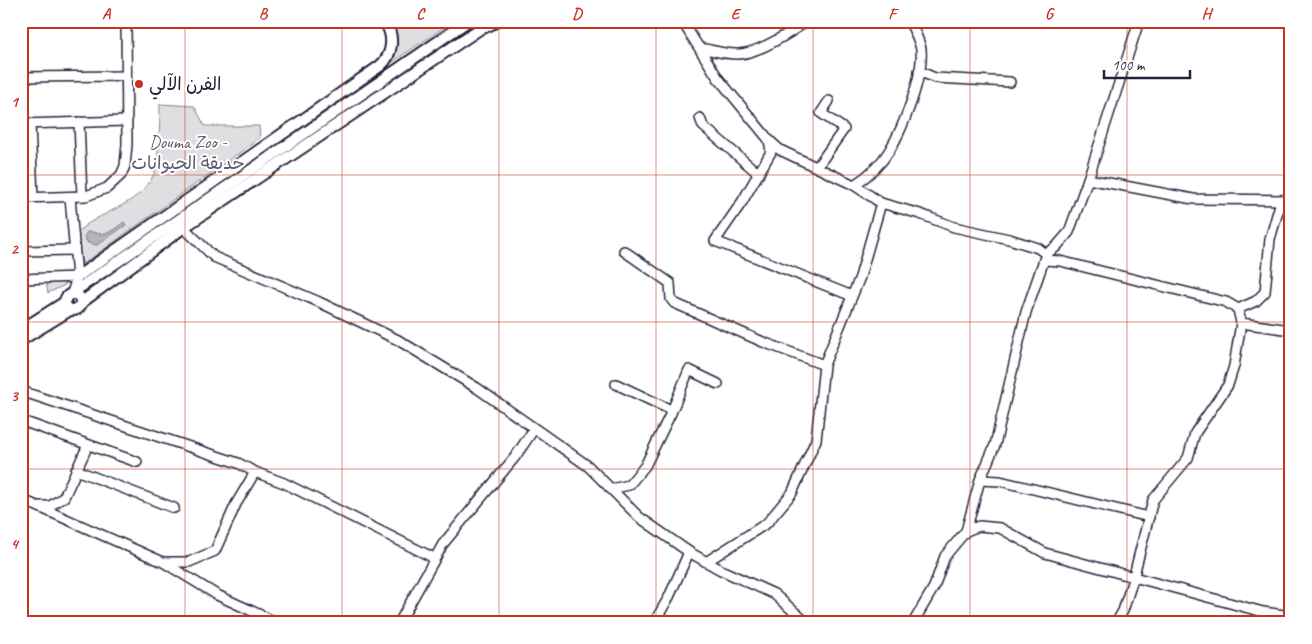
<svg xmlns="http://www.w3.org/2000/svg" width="1312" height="644" font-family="Caveat,'Playpen Sans Arabic',sans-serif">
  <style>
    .green { fill: #dfdfe2; stroke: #80808e }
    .water { fill: #b4b4bc; stroke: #7a7a88 }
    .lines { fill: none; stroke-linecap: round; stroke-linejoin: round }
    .minor-casing { stroke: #22223b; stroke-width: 12 }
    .major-casing { stroke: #22223b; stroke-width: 14 }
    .minor { stroke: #fff; stroke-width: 9 }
    .major { stroke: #fff; stroke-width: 10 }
    .grid { fill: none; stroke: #c8321e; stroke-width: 1; stroke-opacity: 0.55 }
    .poi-dot { fill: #c8321e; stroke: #fff; stroke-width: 2 }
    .labels { text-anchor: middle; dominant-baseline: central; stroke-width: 4; stroke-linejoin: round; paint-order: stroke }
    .poi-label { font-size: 18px; fill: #22223b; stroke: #fff; text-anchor: start }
    .park-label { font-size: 18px; fill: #5b5b6d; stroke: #fff }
    .neatline { fill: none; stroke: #c8321e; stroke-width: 2 }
    .grid-label { font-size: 16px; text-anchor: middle; font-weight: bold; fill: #c8321e }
  </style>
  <rect width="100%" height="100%" fill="#fff"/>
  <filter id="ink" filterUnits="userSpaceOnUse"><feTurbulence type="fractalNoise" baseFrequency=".02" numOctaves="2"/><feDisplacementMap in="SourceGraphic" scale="10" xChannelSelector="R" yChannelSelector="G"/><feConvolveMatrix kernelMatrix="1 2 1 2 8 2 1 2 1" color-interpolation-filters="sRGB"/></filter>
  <g filter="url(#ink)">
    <g class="green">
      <path d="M386 21H451L452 22 385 67 390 59Z"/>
      <path d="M160 104 194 106 205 126H259L260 138 83 264 77 251 75 235C86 222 102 216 117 208 131 201 146 191 153 176 159 166 160 118 160 104Z"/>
      <path d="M28 129 31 194H21V130Z"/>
      <path d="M65 281V285L48 293 46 282Z"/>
    </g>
    <path class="water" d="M124 222 126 225 97 245 88 243 84 237 87 232C93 231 97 234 103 234 111 233 118 226 124 222Z"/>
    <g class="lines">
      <defs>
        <g id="minor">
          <path d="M682 21 718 78 769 140 780 150 854 185 881 203 920 214 954 227 1009 239 1038 248 1046 254 1026 312 995 445 980 480 966 531 945 556 934 587 913 623"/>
          <path d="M700 48C712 50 727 55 739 54 759 53 791 32 807 21"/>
          <path d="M919 71 935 78 1010 82"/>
          <path d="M21 77 126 76"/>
          <path d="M700 118 703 126 759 174"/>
          <path d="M79 122 82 196"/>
          <path d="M30 123 33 198"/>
          <path d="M21 124 127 121"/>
          <path d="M769 140 771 152 742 202 715 241 852 296"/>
          <path d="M817 167 844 129 821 113 829 101"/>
          <path d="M1088 179 1193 199 1291 200"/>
          <path d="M854 185C868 176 880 166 889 151 903 129 924 75 921 49 919 39 914 30 909 21"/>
          <path d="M70 197 77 277 72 293"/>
          <path d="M21 198 86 196 107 188 121 175 125 166 127 144 126 21"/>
          <path d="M180 224 214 257 319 302 398 340 477 388 588 466 639 517 689 552 721 570 774 594 807 623"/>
          <path d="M21 251 74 250"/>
          <path d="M624 251 670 283 671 299 674 303 763 342 824 365"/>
          <path d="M1046 254 1056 247 1069 232 1088 179 1139 21"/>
          <path d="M1045 260 1060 261 1226 302 1238 309 1241 323 1234 366 1228 385 1195 433 1188 458 1153 500 1133 579 1123 611 1116 623"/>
          <path d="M21 279 77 277"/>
          <path d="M1238 309 1256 301 1265 292 1270 239 1281 201"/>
          <path d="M1241 323 1291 330"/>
          <path d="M21 391 238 463 255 472 284 483 434 558"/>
          <path d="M671 413 689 370 718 384"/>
          <path d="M25 422 137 462"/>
          <path d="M76 470 174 508"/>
          <path d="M980 480 1000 481 1149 517"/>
          <path d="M611 489 629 485 645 466 671 413 669 409 616 384"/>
          <path d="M21 499 163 562 217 595 278 623"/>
          <path d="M40 506H50L64 497 88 445"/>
          <path d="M966 531 979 526 1000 528 1045 553 1263 612 1291 616"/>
          <path d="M166 562H189L215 551 236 504 255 472"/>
          <path d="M706 562 767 523 792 493 816 440 824 365 860 277 881 203"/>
          <path d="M399 623 443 544 515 457 534 429"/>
          <path d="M654 623 669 597 689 552"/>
        </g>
        <g id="major">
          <path d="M478 21 488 26 497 21"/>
          <path d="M77 277 380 66C393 55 395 35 384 21"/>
          <path d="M72 293 468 21"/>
          <circle cx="73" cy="302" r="8"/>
          <path d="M82 302 184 227 484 26"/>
          <path d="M21 330 65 302"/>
          <path d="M21 340 70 310"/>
        </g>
      </defs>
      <use href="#minor" class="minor-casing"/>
      <use href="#major" class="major-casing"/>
      <use href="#minor" class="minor"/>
      <use href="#major" class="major"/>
    </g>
  </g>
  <path class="grid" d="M185 21V623M342 21V623M499 21V623M656 21V623M813 21V623M970 21V623M1127 21V623M21 175H1291M21 322H1291M21 469H1291"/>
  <circle class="poi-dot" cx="139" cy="84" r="5"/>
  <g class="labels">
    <g class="poi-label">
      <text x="149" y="84">الفرن الآلي</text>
    </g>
    <g class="park-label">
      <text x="188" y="142">Douma Zoo -<tspan x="188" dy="21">حديقة الحيوانات</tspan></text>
    </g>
  </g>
  <rect width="1312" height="644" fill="none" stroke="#fff" stroke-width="55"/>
  <path d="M1104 70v8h86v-8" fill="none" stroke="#22223b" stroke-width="2.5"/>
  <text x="1112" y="70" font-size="15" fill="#22223b" stroke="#ffffff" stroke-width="4" paint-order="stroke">100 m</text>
  <rect x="28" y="28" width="1256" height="588" class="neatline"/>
  <g class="grid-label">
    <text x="106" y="19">A</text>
    <text x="263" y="19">B</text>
    <text x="420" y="19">C</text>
    <text x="577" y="19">D</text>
    <text x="735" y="19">E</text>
    <text x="892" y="19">F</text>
    <text x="1049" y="19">G</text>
    <text x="1206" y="19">H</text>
    <text x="14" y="107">1</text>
    <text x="14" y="254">2</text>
    <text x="14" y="401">3</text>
    <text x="14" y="549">4</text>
  </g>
</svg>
